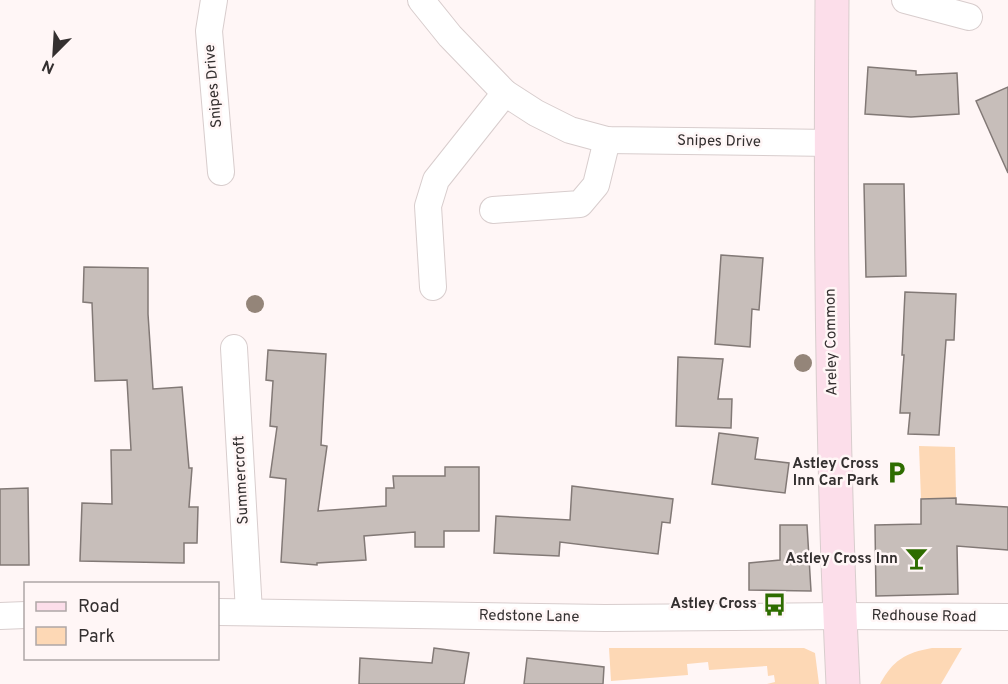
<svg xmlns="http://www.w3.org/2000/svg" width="1008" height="684" font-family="Overpass,sans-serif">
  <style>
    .green { fill: #fdd8b5 }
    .building { fill: #c7beba; stroke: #827976; stroke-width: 1.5 }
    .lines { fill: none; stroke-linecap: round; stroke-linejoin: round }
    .minor-casing { stroke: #d8cdcd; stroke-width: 28 }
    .secondary-casing { stroke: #d8cdcd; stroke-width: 35 }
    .minor { stroke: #fff; stroke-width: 26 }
    .secondary { stroke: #fcdeea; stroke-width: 33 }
    .tree { fill: #948579 }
    .labels { text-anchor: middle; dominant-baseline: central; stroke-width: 5; stroke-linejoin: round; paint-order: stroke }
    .street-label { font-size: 15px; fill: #343030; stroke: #fff6f6 }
    .poi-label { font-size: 15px; font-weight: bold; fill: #343030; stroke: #fff6f6; text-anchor: end }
  </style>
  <rect width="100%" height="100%" fill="#fff6f6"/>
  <g class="green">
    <path d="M919 446 955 447 956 498 921 499Z"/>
    <path d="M609 648H804L815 653 819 684H767L775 682 774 675 768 676 767 666 709 670 708 662 687 664 688 675 611 681Z"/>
    <path d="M932 648H962L941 684H880C893 660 905 653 932 648Z"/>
  </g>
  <g class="building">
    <path d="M868 67 916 71V75L957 73 959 114 911 117 865 114Z"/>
    <path d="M1008 87V173L976 101Z"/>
    <path d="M864 184H904L906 276 866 277Z"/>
    <path d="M721 255 763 258 759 310 752 309 750 347 715 344Z"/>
    <path d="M84 267 148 268V314L153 389 182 387 189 468H192L189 507H198L197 543H184V563L80 561 82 503 112 504 111 450H131L127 380 95 381 92 303 83 302Z"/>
    <path d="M905 292 956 294 954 340H946L939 435 908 434 910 413H900L904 355H902Z"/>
    <path d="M268 350 326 354 321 445 327 446 318 511 386 506V488H394L393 476H445V467H479V531H444V547H415V532L364 536 366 560 317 563V565L281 562 286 479 270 477 277 427 270 426 273 381 266 380Z"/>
    <path d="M678 357 723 359 718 399H732L731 428 676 426Z"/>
    <path d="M719 433 758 438 755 459 789 463 785 493 712 484Z"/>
    <path d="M572 486 673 499 670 523 662 522 658 554 560 542 559 556 494 553 496 516 570 520Z"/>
    <path d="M28 488 29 565H0V489Z"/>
    <path d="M956 498V504L1008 507V550L957 546 958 594 876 596 875 525 921 524V499Z"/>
    <path d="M780 525H807L811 591 749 590V563L780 560Z"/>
    <path d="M434 648 469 653 464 684H359L360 658 432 663Z"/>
    <path d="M527 658 604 667 603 684H524Z"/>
  </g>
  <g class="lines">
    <defs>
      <g id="minor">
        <path d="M214 0 209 31 221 172"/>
        <path d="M421 0 450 36 505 93 536 113 570 130 607 140 831 143"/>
        <path d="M905 0 969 17"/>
        <path d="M493 210 580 204 596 185 607 140"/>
        <path d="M433 287 428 206 436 180 505 93"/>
        <path d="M234 348 249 612"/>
        <path d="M218 612 605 618 840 616 1008 617"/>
        <path d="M0 616 26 615"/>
      </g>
      <path id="secondary" d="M832 0C830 228 832 456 843 684"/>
    </defs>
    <use href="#minor" class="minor-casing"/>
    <use href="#secondary" class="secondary-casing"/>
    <use href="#minor" class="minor"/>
    <use href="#secondary" class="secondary"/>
  </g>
  <g class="tree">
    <circle cx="255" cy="304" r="9"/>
    <circle cx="803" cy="363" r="9"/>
  </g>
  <defs>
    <symbol id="parking-bare" viewBox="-9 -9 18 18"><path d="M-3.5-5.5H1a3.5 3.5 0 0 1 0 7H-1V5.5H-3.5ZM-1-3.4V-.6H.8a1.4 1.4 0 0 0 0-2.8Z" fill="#2e6c00" stroke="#fff6f6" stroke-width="2.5" paint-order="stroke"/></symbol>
    <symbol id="bar-bare" viewBox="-9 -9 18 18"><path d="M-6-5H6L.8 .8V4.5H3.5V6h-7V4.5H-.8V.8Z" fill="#2e6c00" stroke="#fff6f6" stroke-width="2.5" paint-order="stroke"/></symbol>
    <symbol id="bus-bare" viewBox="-9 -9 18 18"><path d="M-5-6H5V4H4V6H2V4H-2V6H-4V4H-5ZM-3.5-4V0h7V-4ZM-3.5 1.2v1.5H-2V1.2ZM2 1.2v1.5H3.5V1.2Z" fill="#2e6c00" stroke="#fff6f6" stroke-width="2.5" paint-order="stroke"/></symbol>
  </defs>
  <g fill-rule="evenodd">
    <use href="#parking-bare" x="880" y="456" width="33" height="33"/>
    <use href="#bar-bare" x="900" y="542" width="33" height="33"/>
    <use href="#bus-bare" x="758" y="588" width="33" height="33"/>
  </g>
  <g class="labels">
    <g class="street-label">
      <text transform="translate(214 86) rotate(-95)">Snipes Drive</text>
      <text transform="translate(719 142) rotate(1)">Snipes Drive</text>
      <text transform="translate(832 342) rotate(-91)">Areley Common</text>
      <text transform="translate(242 480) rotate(-93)">Summercroft</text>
      <text transform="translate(529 617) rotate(1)">Redstone Lane</text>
      <text transform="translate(924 617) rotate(1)">Redhouse Road</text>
    </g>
    <g class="poi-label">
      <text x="879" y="464">Astley Cross<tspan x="879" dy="17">Inn Car Park</tspan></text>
      <text x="898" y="559">Astley Cross Inn</text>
      <text x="757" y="604">Astley Cross</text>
    </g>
  </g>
  <rect x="24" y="582" width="195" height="78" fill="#fff6f6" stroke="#aea7a7" stroke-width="1.5"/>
  <rect x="36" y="602" width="30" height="9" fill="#fcdeea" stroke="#aea7a7" stroke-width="1.5"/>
  <text x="78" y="612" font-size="18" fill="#343030">Road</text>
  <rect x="36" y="627" width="30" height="18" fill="#fdd8b5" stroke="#aea7a7" stroke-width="1.5"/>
  <text x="78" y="642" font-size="18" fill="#343030">Park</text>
  <g transform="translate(54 54) rotate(204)" stroke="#fff6f6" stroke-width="4.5" paint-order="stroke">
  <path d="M0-4.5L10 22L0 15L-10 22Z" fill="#343030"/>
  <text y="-9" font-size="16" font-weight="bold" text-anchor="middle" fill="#343030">N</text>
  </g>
</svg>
